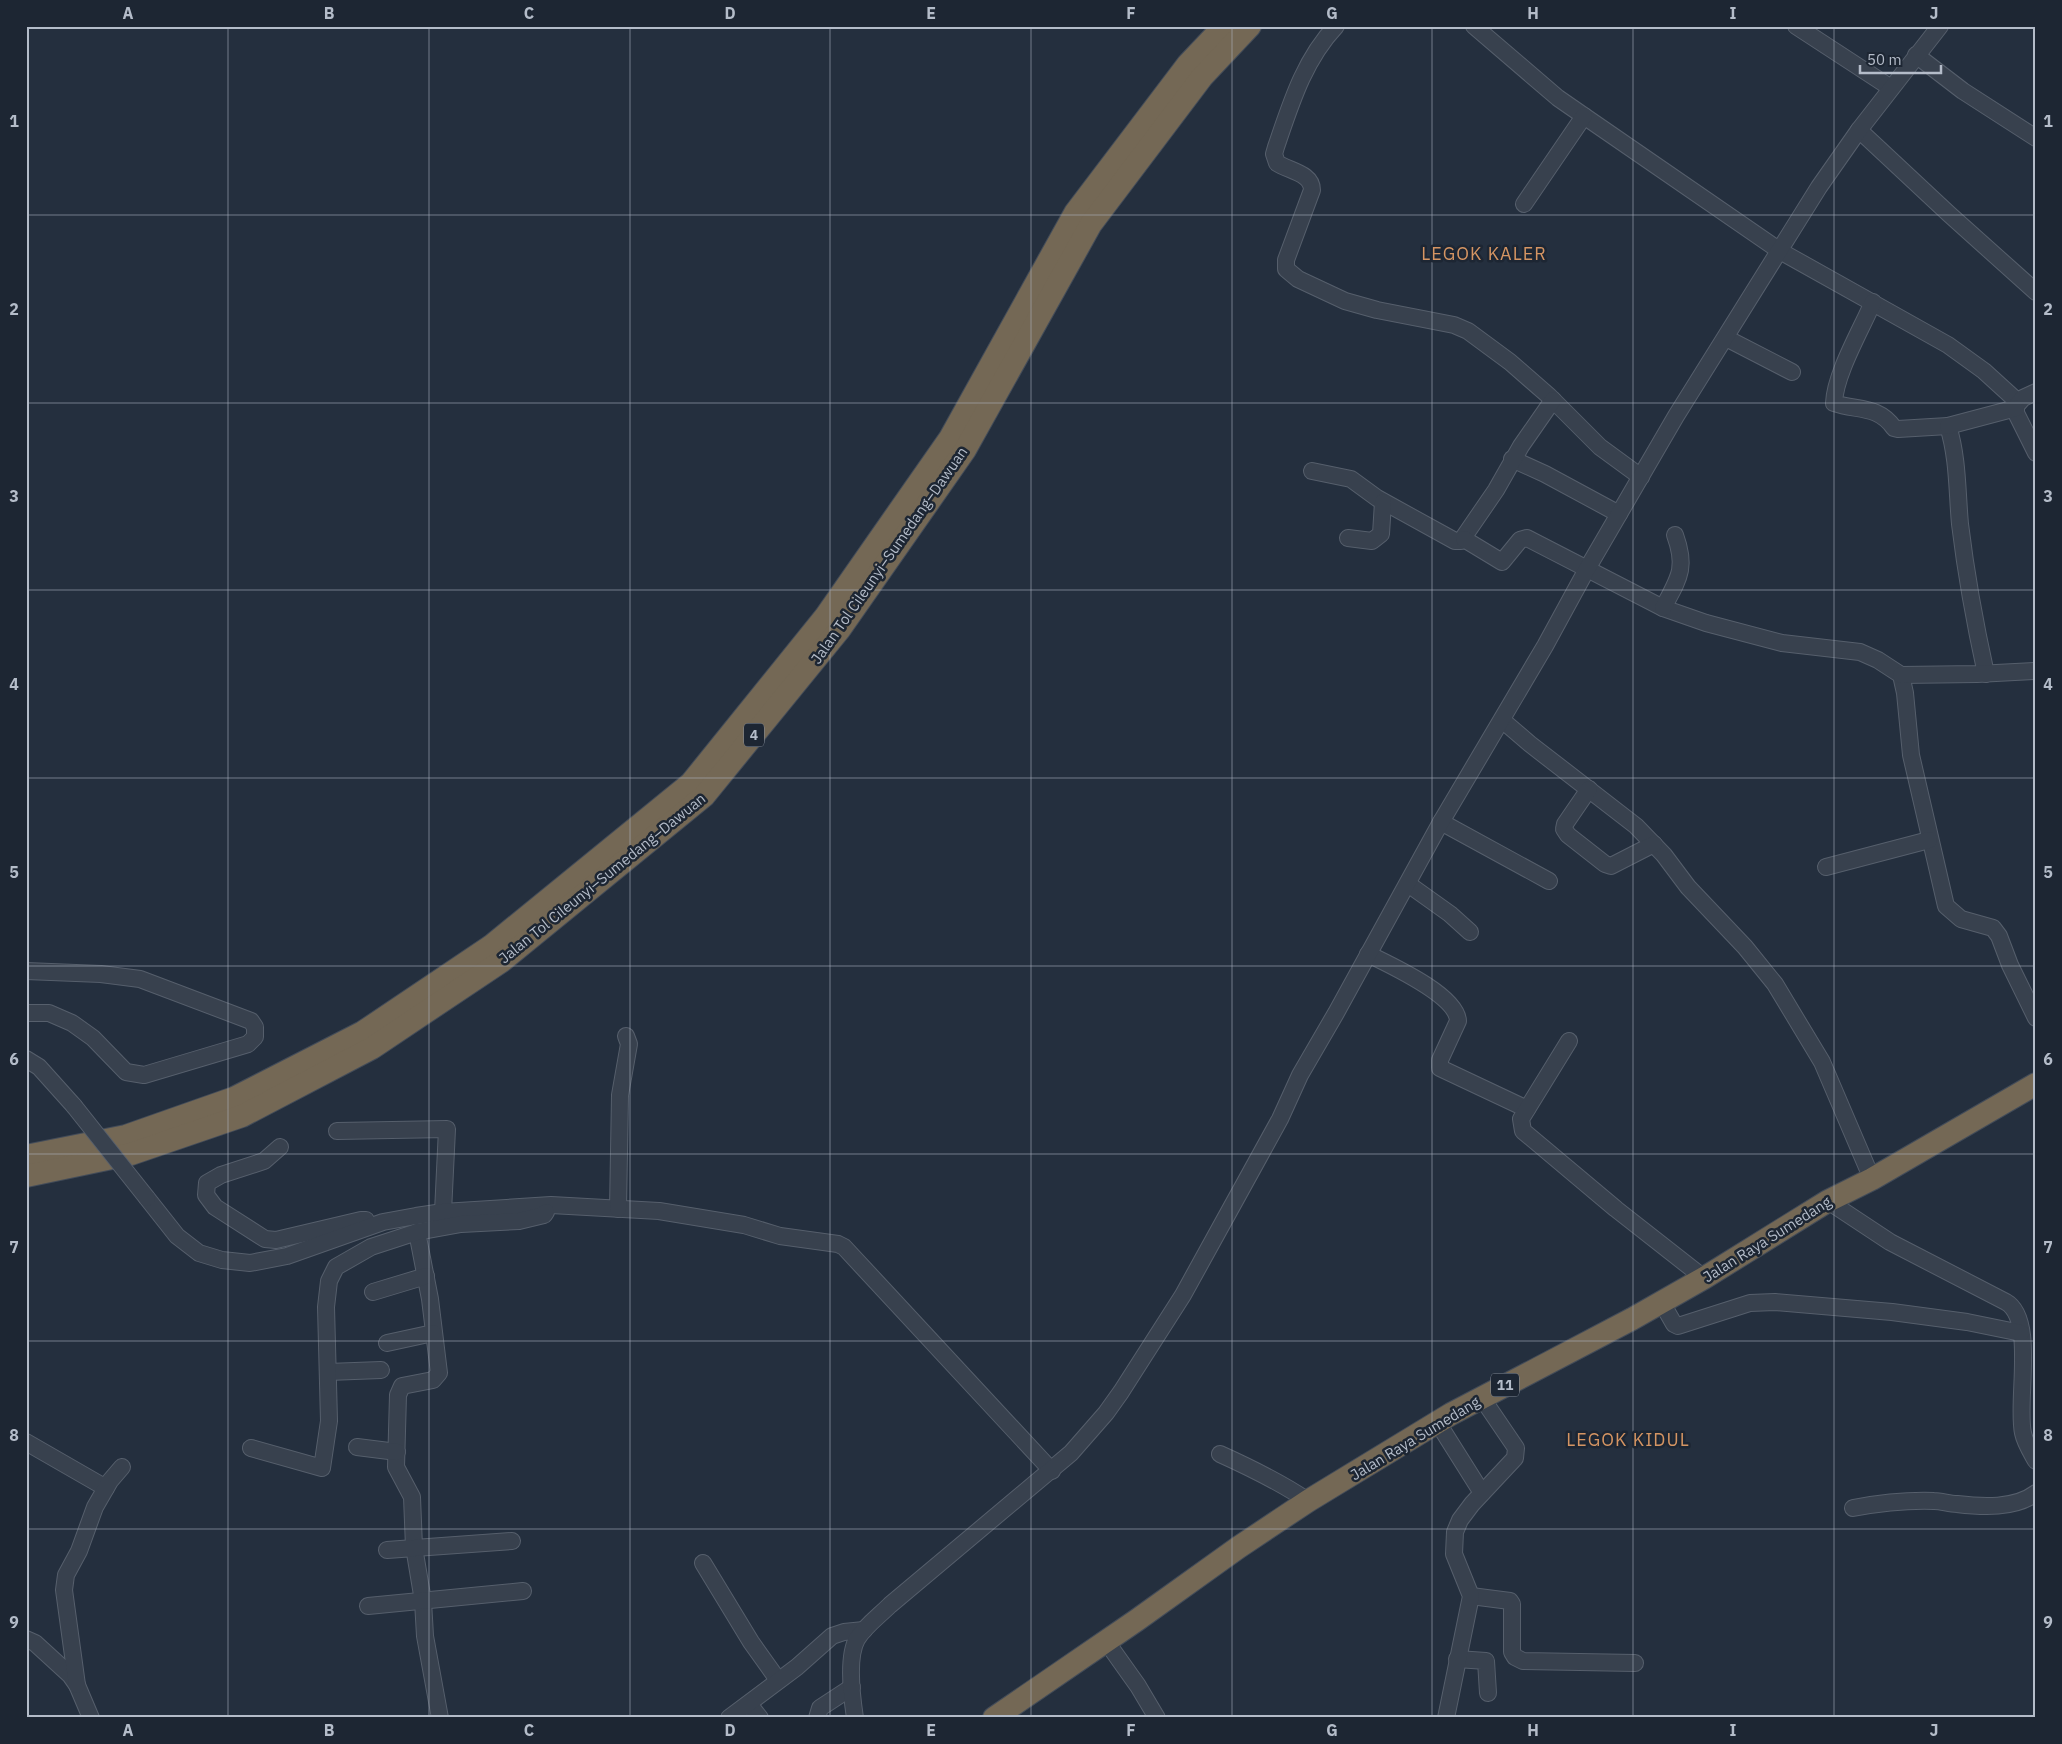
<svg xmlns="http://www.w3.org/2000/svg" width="2062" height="1744" font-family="'IBM Plex Sans',sans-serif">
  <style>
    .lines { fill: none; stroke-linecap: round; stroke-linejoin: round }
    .minor-casing { stroke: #565f6c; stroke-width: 18 }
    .highway-casing { stroke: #434c59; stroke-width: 24 }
    .minor { stroke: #38414e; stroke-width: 16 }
    .highway { stroke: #746855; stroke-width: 22 }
    .minor-bridge-casing { stroke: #565f6c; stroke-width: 18; stroke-linecap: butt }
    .minor-bridge { stroke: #38414e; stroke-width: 16 }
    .grid { fill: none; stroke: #b4bcc9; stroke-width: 1; stroke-opacity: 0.55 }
    .labels { text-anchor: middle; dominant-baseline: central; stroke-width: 5; stroke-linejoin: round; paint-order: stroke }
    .shield { fill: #1d2633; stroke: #878f9c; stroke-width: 1 }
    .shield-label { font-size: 14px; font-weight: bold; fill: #b4bcc9 }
    .street-label { font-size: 15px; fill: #b4bcc9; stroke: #1d2633 }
    .quarter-label { font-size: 18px; letter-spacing: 1px; fill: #d59563; stroke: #1d2633 }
    .neatline { fill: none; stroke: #b4bcc9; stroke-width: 2 }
    .grid-label { font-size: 16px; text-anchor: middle; font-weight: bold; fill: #b4bcc9 }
  </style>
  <rect width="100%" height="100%" fill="#242f3e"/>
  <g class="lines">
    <defs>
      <g id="minor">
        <path d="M1336 26C1304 60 1291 103 1276 147L1274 154 1277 163C1289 171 1312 173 1312 190L1286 260V269L1298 279 1345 301 1377 310 1454 325 1468 331 1510 362 1549 396 1600 447 1641 477"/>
        <path d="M1474 26 1558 98 1584 116 1780 251 1948 345 1984 371 2018 402"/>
        <path d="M1796 26 1891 88"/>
        <path d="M1916 55 1963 91 2036 138"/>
        <path d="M1859 130 1949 214 2036 292"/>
        <path d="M1524 204 1584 116"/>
        <path d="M1873 302C1861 330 1835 374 1834 403 1857 411 1878 405 1894 428L1898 429 1948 426C1958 458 1957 491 1960 524 1966 574 1975 624 1986 674"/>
        <path d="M1726 338 1792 372"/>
        <path d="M2036 392 2023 398 2016 406V413L2036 453"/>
        <path d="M1948 426 2016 408"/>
        <path d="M1512 459 1545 474 1619 514"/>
        <path d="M1312 471 1351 479 1377 498 1455 541H1461L1496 490 1521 446 1553 400"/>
        <path d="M1348 538 1372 541 1381 534 1383 502"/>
        <path d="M1464 539 1502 562 1520 540 1527 538 1663 608 1706 623 1782 643 1860 652 1878 660 1901 675 1905 693 1911 755 1946 906 1961 919 1993 928 1999 936 2010 965 2036 1018"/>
        <path d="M1663 608C1679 578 1687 568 1675 535"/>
        <path d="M1901 675 1977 674 2036 671"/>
        <path d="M1502 720 1530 744 1636 826 1664 855 1688 887 1745 947 1775 984 1822 1062 1872 1179"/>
        <path d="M1589 789 1565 824 1564 829 1568 835 1605 864 1611 866 1654 844"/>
        <path d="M1441 822 1549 881"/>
        <path d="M1826 867 1929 840"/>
        <path d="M1408 884 1450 914 1470 932"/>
        <path d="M1368 954C1390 965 1457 995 1458 1021L1440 1060V1068L1527 1109"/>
        <path d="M26 971 101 974 140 979 251 1021 255 1027V1037L248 1044 144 1075 126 1072 93 1038 72 1023 49 1013H26"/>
        <path d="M1569 1041 1521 1119 1523 1131 1616 1209 1704 1278"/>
        <path d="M26 1059 39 1067 74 1106"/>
        <path d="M337 1131 447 1129 443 1212"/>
        <path d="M280 1147 264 1161 221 1175 207 1183 206 1195 215 1207 265 1239 276 1240 361 1220H366"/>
        <path d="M147 1198 177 1236 199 1253 222 1260 250 1263 287 1256 383 1222 416 1216 443 1212 551 1205 659 1211 744 1225 780 1236 838 1244 844 1247 1052 1471"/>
        <path d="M1828 1201 1890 1242 2006 1302C2036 1319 2016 1402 2023 1433 2025 1443 2031 1452 2036 1461"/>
        <path d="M618 1209 620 1095 629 1044 626 1036"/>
        <path d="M417 1232 430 1299 439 1373 433 1380 402 1386 398 1395 396 1467 412 1497 414 1547 423 1601 425 1636 440 1718"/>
        <path d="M373 1292 426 1276"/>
        <path d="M1662 1303 1674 1324 1678 1326 1750 1303 1775 1302 1892 1312 1967 1322 2021 1333"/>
        <path d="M387 1343 433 1333"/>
        <path d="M328 1372 381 1370"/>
        <path d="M1438 1423 1482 1493"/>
        <path d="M26 1442 106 1488"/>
        <path d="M357 1447 397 1452"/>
        <path d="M251 1448 322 1468 329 1421 326 1307 329 1281 336 1267 371 1247 417 1232 461 1224 519 1221 544 1215 546 1212"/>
        <path d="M1220 1454C1251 1468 1280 1482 1308 1501"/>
        <path d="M1853 1508C1880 1503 1906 1500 1934 1501 1942 1501 1949 1504 1957 1504 1982 1507 2015 1509 2036 1493"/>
        <path d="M387 1550 512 1541"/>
        <path d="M703 1563 751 1642 778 1680"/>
        <path d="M1471 1596 1510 1601 1512 1604V1652L1515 1657 1523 1661 1635 1663"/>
        <path d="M368 1606 523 1591"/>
        <path d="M26 1639 35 1643 70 1675 77 1685 91 1718"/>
        <path d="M1106 1641 1138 1686 1157 1718"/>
        <path d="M1457 1659 1486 1661 1488 1693"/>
        <path d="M77 1685 64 1590 66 1575 79 1551 95 1507 110 1481 122 1467"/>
        <path d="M749 1704 760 1718"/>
        <path d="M729 1718 797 1667 832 1636 844 1632 864 1630"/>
        <path d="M817 1718 820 1708 852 1687"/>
        <path d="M855 1718C852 1698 847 1657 857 1639 865 1626 879 1616 890 1605L1071 1453 1106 1413 1121 1392 1183 1295 1280 1119 1300 1075 1336 1013 1441 822 1545 646 1587 569 1676 416 1819 187 1859 130 1940 26"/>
        <path d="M1446 1718 1471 1596 1454 1554 1455 1532 1460 1520 1472 1504 1515 1458 1516 1448 1482 1398"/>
      </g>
      <g id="highway">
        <path d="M26 1156 126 1136 234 1098 363 1032 491 946 691 783 825 617 950 438 1075 213 1188 64 1224 26"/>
        <path d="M26 1176 131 1154 242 1116 372 1048 502 961 704 796 840 629 965 450 1091 224 1202 77 1250 26"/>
        <path d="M994 1718 1137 1620 1239 1547 1308 1501 1451 1414 1632 1319 1704 1278 1828 1201 1872 1179 2036 1084"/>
      </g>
    </defs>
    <use href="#minor" class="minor-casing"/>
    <use href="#highway" class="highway-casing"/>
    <use href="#minor" class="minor"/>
    <use href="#highway" class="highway"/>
    <defs>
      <path id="minor-bridge" d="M74 1106 147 1198"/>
    </defs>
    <use href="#minor-bridge" class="minor-bridge-casing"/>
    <use href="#minor-bridge" class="minor-bridge"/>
  </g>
  <path class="grid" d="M228 26V1718M429 26V1718M630 26V1718M830 26V1718M1031 26V1718M1232 26V1718M1432 26V1718M1633 26V1718M1834 26V1718M26 215H2036M26 403H2036M26 590H2036M26 778H2036M26 966H2036M26 1154H2036M26 1341H2036M26 1529H2036"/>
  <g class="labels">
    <g class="shield">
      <rect x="744" y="723.5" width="20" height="23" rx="4"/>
      <rect x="1491" y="1373.5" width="28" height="23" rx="4"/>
    </g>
    <g class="shield-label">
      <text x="754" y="735">4</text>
      <text x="1505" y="1385">11</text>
    </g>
    <g class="street-label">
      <text transform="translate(889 555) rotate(-55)">Jalan Tol Cileunyi–Sumedang–Dawuan</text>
      <text transform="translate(602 878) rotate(-39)">Jalan Tol Cileunyi–Sumedang–Dawuan</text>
      <text transform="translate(1767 1239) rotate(-32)">Jalan Raya Sumedang</text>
      <text transform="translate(1415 1438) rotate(-31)">Jalan Raya Sumedang</text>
    </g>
    <g class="quarter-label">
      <text x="1484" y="253">LEGOK KALER</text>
      <text x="1628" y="1439">LEGOK KIDUL</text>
    </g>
  </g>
  <rect width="2062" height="1744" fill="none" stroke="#1d2633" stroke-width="55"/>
  <path d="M1860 65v8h81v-8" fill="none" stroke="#b4bcc9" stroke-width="2.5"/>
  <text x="1867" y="65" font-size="15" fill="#b4bcc9" stroke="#1d2633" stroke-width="4" paint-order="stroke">50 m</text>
  <rect x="28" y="28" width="2006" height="1688" class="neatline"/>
  <g class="grid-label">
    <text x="128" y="19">A</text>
    <text x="329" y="19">B</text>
    <text x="529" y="19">C</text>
    <text x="730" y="19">D</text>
    <text x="931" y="19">E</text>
    <text x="1131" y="19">F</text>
    <text x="1332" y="19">G</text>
    <text x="1533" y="19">H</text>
    <text x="1733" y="19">I</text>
    <text x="1934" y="19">J</text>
    <text x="14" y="127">1</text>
    <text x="2048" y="127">1</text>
    <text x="14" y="315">2</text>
    <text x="2048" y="315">2</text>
    <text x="14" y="502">3</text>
    <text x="2048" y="502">3</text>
    <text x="14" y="690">4</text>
    <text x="2048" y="690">4</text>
    <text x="14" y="878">5</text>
    <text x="2048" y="878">5</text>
    <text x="14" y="1065">6</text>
    <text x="2048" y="1065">6</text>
    <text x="14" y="1253">7</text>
    <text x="2048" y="1253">7</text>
    <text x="14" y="1441">8</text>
    <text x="2048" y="1441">8</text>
    <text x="14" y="1628">9</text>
    <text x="2048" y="1628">9</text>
    <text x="128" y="1736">A</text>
    <text x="329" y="1736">B</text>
    <text x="529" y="1736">C</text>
    <text x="730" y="1736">D</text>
    <text x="931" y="1736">E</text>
    <text x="1131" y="1736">F</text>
    <text x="1332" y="1736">G</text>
    <text x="1533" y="1736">H</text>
    <text x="1733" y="1736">I</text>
    <text x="1934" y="1736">J</text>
  </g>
</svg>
